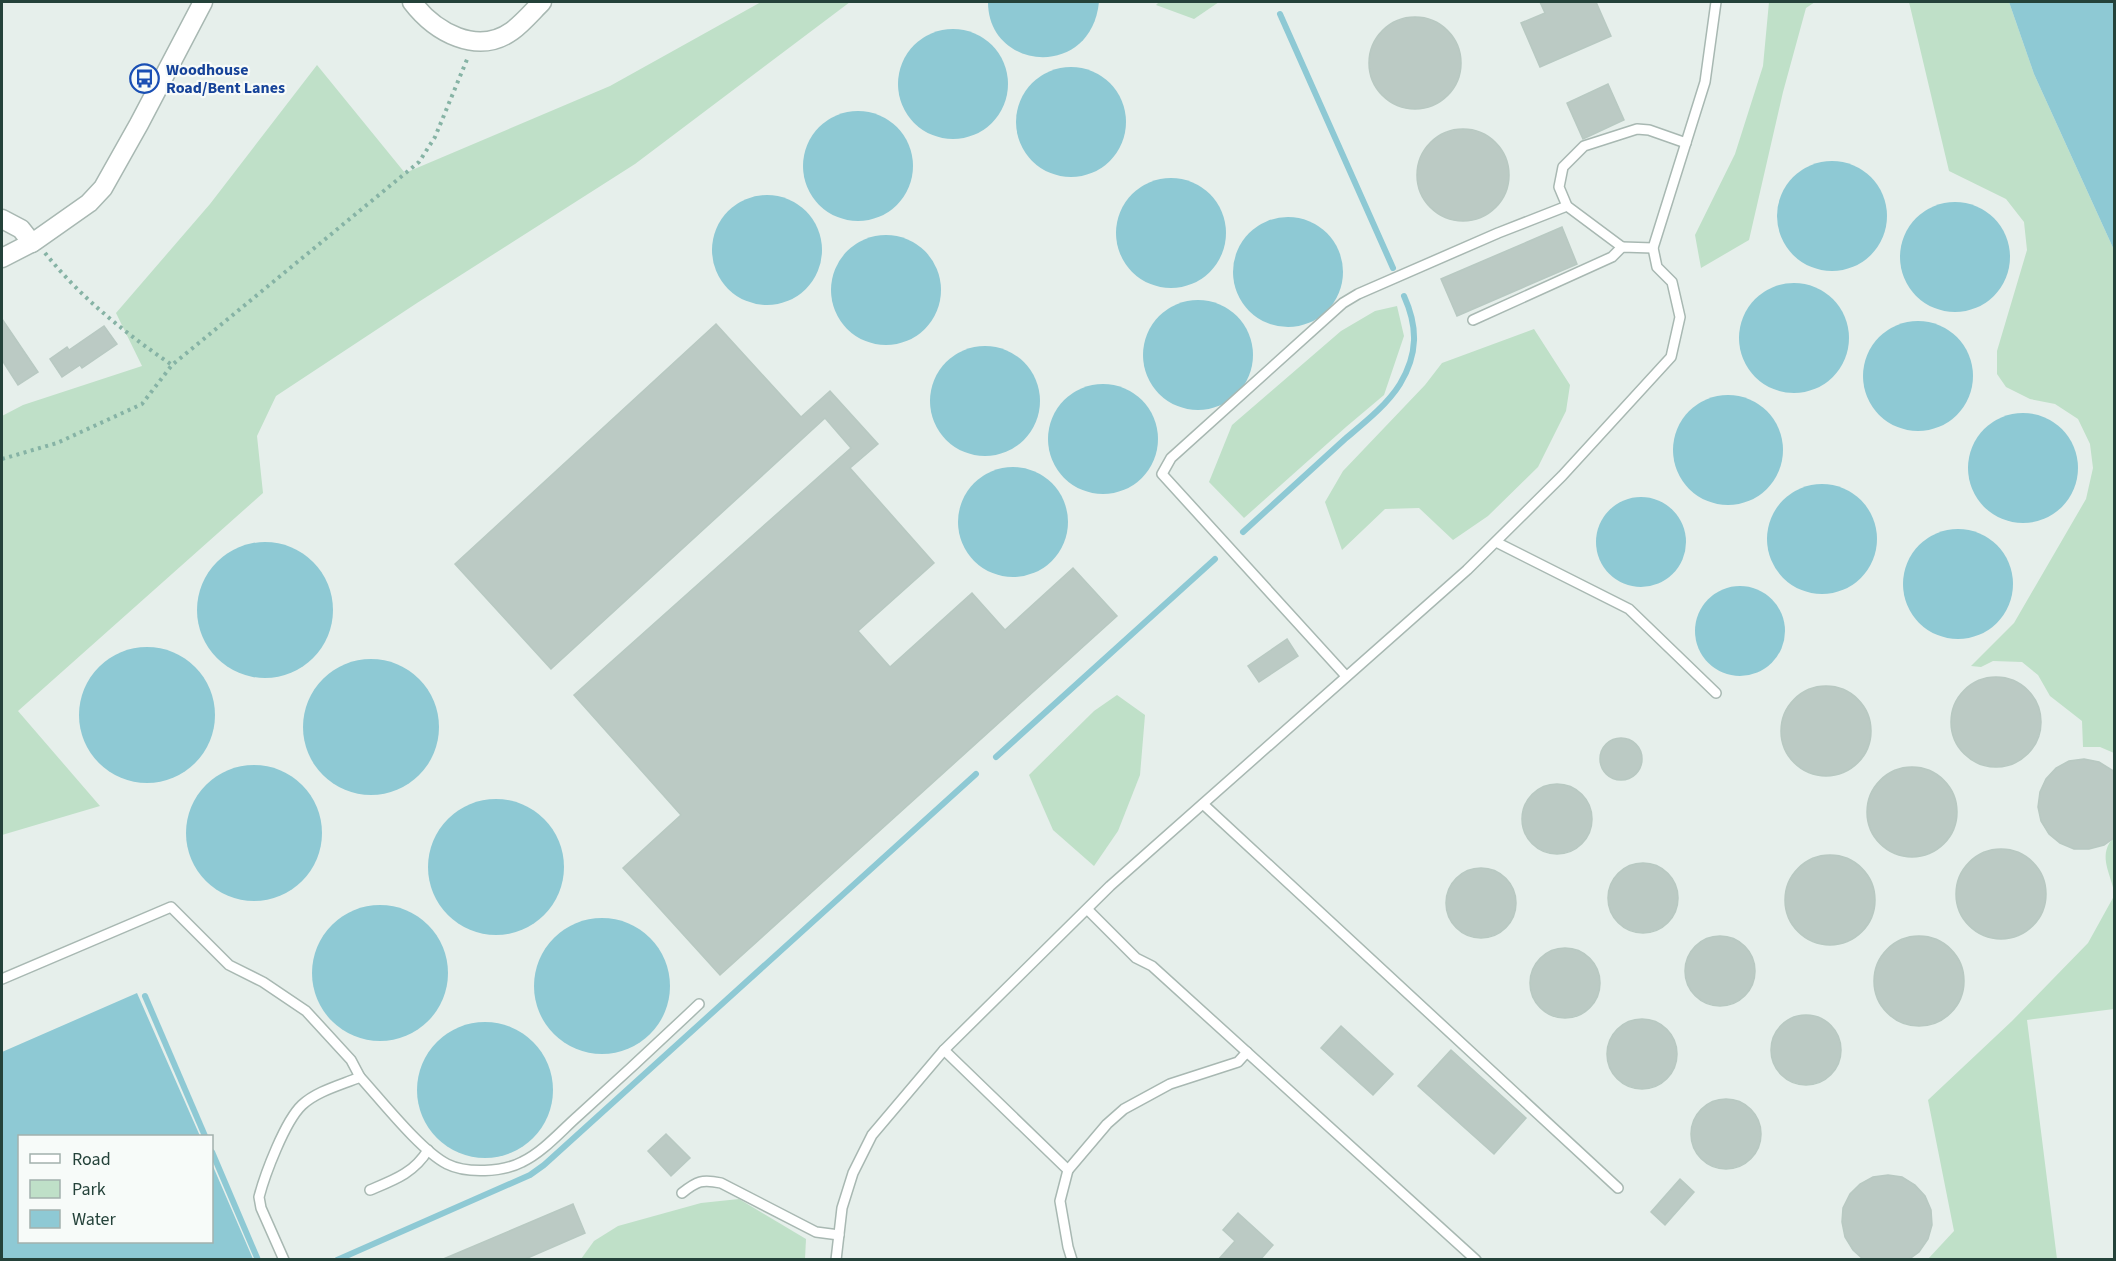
<svg xmlns="http://www.w3.org/2000/svg" width="2116" height="1261" font-family="'Source Sans 3',sans-serif">
  <style>
    .green { fill: #bfe0c8 }
    .water { fill: #8ec9d4 }
    .lines { fill: none; stroke-linecap: round; stroke-linejoin: round }
    .stream { stroke: #8ec9d4; stroke-width: 6 }
    .building { fill: #bbcac4; stroke: #b8c9c2; stroke-width: 1.5 }
    .service-casing { stroke: #a8b8b2; stroke-width: 12 }
    .minor-casing { stroke: #a8b8b2; stroke-width: 21 }
    .tertiary-casing { stroke: #a8b8b2; stroke-width: 21 }
    .path { stroke: #86b3a5; stroke-width: 4; stroke-dasharray: 3 4.5; stroke-linecap: butt }
    .service { stroke: #fff; stroke-width: 9 }
    .minor { stroke: #fff; stroke-width: 18 }
    .tertiary { stroke: #fff; stroke-width: 18 }
    .labels { text-anchor: middle; dominant-baseline: central; stroke-width: 4.5; stroke-linejoin: round; paint-order: stroke }
    .transit-label { font-size: 16px; font-weight: bold; fill: #164399; stroke: #f7fbf9; text-anchor: start }
  </style>
  <rect width="100%" height="100%" fill="#e6efeb"/>
  <g class="green">
    <path d="M761 2H850L635 164 417 303 276 396 257 436 263 493 18 711 100 806 2 835V416L23 405 142 366 116 313 210 204 317 65 405 173 610 86Z"/>
    <path d="M1159 2H1219L1194 19 1156 5Z"/>
    <path d="M1769 2H1815L1806 8 1783 92 1749 240 1701 268 1695 235 1735 154 1763 66Z"/>
    <path d="M1909 2H2009L2034 74 2114 250V753L2100 747H2083L2082 721 2050 696 2038 675 2022 662 1993 661 1981 667 1971 666 2014 623 2086 499 2093 468 2090 444 2078 419 2055 404 2030 399 2006 387 1997 374V351L2027 250 2024 222 2006 199 1949 171Z"/>
    <path d="M1397 306 1404 336 1384 395 1346 427 1244 518 1209 482 1232 425 1341 331 1375 311Z"/>
    <path d="M1534 329 1570 385 1566 411 1538 467 1488 516 1453 540 1419 508 1385 509 1342 550 1325 502 1343 471 1425 385 1442 363Z"/>
    <path d="M1117 695 1145 715 1140 775 1118 831 1094 866 1053 830 1029 775 1094 711Z"/>
    <path d="M2114 837V891C2109 870 2098 854 2114 837Z"/>
    <path d="M2114 896V1009L2027 1020 2057 1259H1928L1954 1231 1928 1100 2012 1021 2088 943Z"/>
    <path d="M739 1199 806 1239 805 1259H581L594 1241 618 1226 701 1203Z"/>
  </g>
  <g class="water">
    <path d="M988 2H1099C1091 80 988 71 988 2Z"/>
    <path d="M2009 2H2114V250L2034 74Z"/>
    <circle cx="953" cy="84" r="55"/>
    <circle cx="1071" cy="122" r="55"/>
    <circle cx="858" cy="166" r="55"/>
    <circle cx="1832" cy="216" r="55"/>
    <circle cx="1171" cy="233" r="55"/>
    <circle cx="767" cy="250" r="55"/>
    <circle cx="1955" cy="257" r="55"/>
    <circle cx="1288" cy="272" r="55"/>
    <circle cx="886" cy="290" r="55"/>
    <circle cx="1794" cy="338" r="55"/>
    <circle cx="1198" cy="355" r="55"/>
    <circle cx="1918" cy="376" r="55"/>
    <circle cx="985" cy="401" r="55"/>
    <circle cx="1103" cy="439" r="55"/>
    <circle cx="1728" cy="450" r="55"/>
    <circle cx="2023" cy="468" r="55"/>
    <circle cx="1013" cy="522" r="55"/>
    <circle cx="1822" cy="539" r="55"/>
    <circle cx="1641" cy="542" r="45"/>
    <circle cx="1958" cy="584" r="55"/>
    <circle cx="265" cy="610" r="68"/>
    <circle cx="1740" cy="631" r="45"/>
    <circle cx="147" cy="715" r="68"/>
    <circle cx="371" cy="727" r="68"/>
    <circle cx="254" cy="833" r="68"/>
    <circle cx="496" cy="867" r="68"/>
    <circle cx="380" cy="973" r="68"/>
    <circle cx="602" cy="986" r="68"/>
    <path d="M137 993 200 1136H20V1242H212V1164L253 1259H2V1052Z"/>
    <circle cx="485" cy="1090" r="68"/>
  </g>
  <g class="lines">
    <g class="stream">
      <path d="M1280 14 1393 268"/>
      <path d="M1243 532C1277 501 1311 470 1345 439 1364 423 1387 405 1400 384 1418 354 1418 327 1404 296"/>
      <path d="M996 757 1215 559"/>
      <path d="M145 996 205 1136"/>
      <path d="M212 1152 258 1260"/>
      <path d="M337 1260 530 1175 544 1165 976 774"/>
    </g>
  </g>
  <g class="building">
    <path d="M1540 2H1596L1611 36 1540 67 1521 23 1545 13Z"/>
    <circle cx="1415" cy="63" r="46"/>
    <path d="M1608 84 1624 120 1583 139 1567 103Z"/>
    <circle cx="1463" cy="175" r="46"/>
    <path d="M1562 227 1577 264 1457 316 1441 279Z"/>
    <path d="M2 319 38 372 18 385 2 360Z"/>
    <path d="M716 324 801 417 830 391 878 444 850 468 934 563 858 631 890 667 972 593 1005 630 1073 568 1117 616 720 975 623 868 681 815 574 695 851 448 825 418 551 669 455 564Z"/>
    <path d="M104 326 117 344 82 368 80 365 62 377 50 359 67 347 69 350Z"/>
    <path d="M1287 639 1298 656 1259 682 1248 666Z"/>
    <circle cx="1996" cy="722" r="45"/>
    <circle cx="1826" cy="731" r="45"/>
    <circle cx="1621" cy="759" r="21"/>
    <path d="M2084 759 2099 762 2115 772V837L2104 845 2089 849H2074L2060 843 2049 834 2041 821 2038 807 2040 792 2046 779 2056 768 2069 761Z"/>
    <circle cx="1912" cy="812" r="45"/>
    <circle cx="1557" cy="819" r="35"/>
    <circle cx="2001" cy="894" r="45"/>
    <circle cx="1830" cy="900" r="45"/>
    <circle cx="1643" cy="898" r="35"/>
    <circle cx="1481" cy="903" r="35"/>
    <circle cx="1720" cy="971" r="35"/>
    <circle cx="1919" cy="981" r="45"/>
    <circle cx="1565" cy="983" r="35"/>
    <circle cx="1806" cy="1050" r="35"/>
    <circle cx="1642" cy="1054" r="35"/>
    <path d="M1341 1026 1393 1074 1373 1095 1321 1048Z"/>
    <path d="M1451 1050 1526 1118 1494 1154 1418 1086Z"/>
    <circle cx="1726" cy="1134" r="35"/>
    <path d="M666 1134 690 1158 671 1176 648 1151Z"/>
    <path d="M1888 1175 1902 1177 1915 1185 1925 1196 1931 1210 1932 1225 1928 1239 1919 1252 1908 1260H1864L1853 1250 1845 1237 1842 1222 1843 1208 1850 1194 1860 1184 1873 1177Z"/>
    <path d="M1680 1179 1694 1192 1665 1225 1651 1212Z"/>
    <path d="M573 1204 585 1233 523 1260H441Z"/>
    <path d="M1238 1213 1273 1245 1260 1260H1218L1235 1241 1223 1230Z"/>
  </g>
  <g class="lines">
    <defs>
      <g id="service">
        <path d="M1622 247 1567 206 1559 187 1563 167 1584 146 1637 129 1649 130 1686 143"/>
        <path d="M1473 320 1612 257 1622 247 1653 248"/>
        <path d="M1496 542 1629 609 1716 693"/>
        <path d="M1346 676 1162 474 1171 458 1343 303 1358 294 1498 233 1567 206"/>
        <path d="M1203 804 1618 1188"/>
        <path d="M1088 910 1136 958 1152 966 1476 1260"/>
        <path d="M2 979 171 907 229 965 263 982 306 1011 351 1060 360 1077C341 1085 317 1091 302 1105 285 1121 265 1174 259 1197L261 1208 284 1260"/>
        <path d="M944 1050 1068 1170 1060 1201 1068 1247 1072 1260"/>
        <path d="M360 1077C381 1100 421 1151 447 1164 467 1174 503 1172 522 1162 543 1152 561 1131 578 1116 619 1079 659 1042 699 1004"/>
        <path d="M1068 1170 1107 1124 1124 1109 1170 1084 1238 1062 1247 1052"/>
        <path d="M370 1190C394 1180 414 1173 428 1150"/>
        <path d="M682 1193C697 1181 702 1179 721 1183L816 1232 839 1235"/>
        <path d="M836 1260 842 1208 853 1173 872 1135 944 1050 1110 886 1467 570 1562 476 1671 357 1680 317 1672 282 1657 267 1653 248 1705 82 1716 2"/>
      </g>
      <g id="minor">
        <path d="M412 2C435 32 477 56 512 31 523 23 533 11 542 2"/>
        <path d="M2 219 21 229 32 243"/>
      </g>
      <path id="tertiary" d="M2 258 35 241 89 203 103 188 139 124 203 2"/>
    </defs>
    <use href="#service" class="service-casing"/>
    <use href="#minor" class="minor-casing"/>
    <use href="#tertiary" class="tertiary-casing"/>
    <g class="path">
      <path d="M45 253C81 298 125 333 172 365"/>
      <path d="M2 459 57 443 142 404 172 365 419 162 435 137 468 57"/>
    </g>
    <use href="#service" class="service"/>
    <use href="#minor" class="minor"/>
    <use href="#tertiary" class="tertiary"/>
  </g>
  <defs>
    <symbol id="bus-ring" viewBox="-11 -11 22 22"><circle r="9.5" fill="#f7fbf9" stroke="#1a4fb4" stroke-width="1.5"/><path d="M-5-6H5V4H4V6H2V4H-2V6H-4V4H-5ZM-3.5-4V0h7V-4ZM-3.5 1.2v1.5H-2V1.2ZM2 1.2v1.5H3.5V1.2Z" fill="#1a4fb4"/></symbol>
  </defs>
  <g fill-rule="evenodd">
    <use href="#bus-ring" x="128" y="62" width="33" height="33"/>
  </g>
  <g class="labels">
    <g class="transit-label">
      <text x="166" y="70">Woodhouse<tspan x="166" dy="18">Road/Bent Lanes</tspan></text>
    </g>
  </g>
  <rect width="2116" height="1261" fill="none" stroke="#24423a" stroke-width="6"/>
  <rect x="18" y="1135" width="195" height="108" fill="#f7fbf9" stroke="#a3b1ad" stroke-width="1.5"/>
  <rect x="30" y="1154" width="30" height="9" fill="#ffffff" stroke="#a3b1ad" stroke-width="1.5"/>
  <text x="72" y="1165" font-size="18" fill="#24423a">Road</text>
  <rect x="30" y="1180" width="30" height="18" fill="#bfe0c8" stroke="#a3b1ad" stroke-width="1.5"/>
  <text x="72" y="1195" font-size="18" fill="#24423a">Park</text>
  <rect x="30" y="1210" width="30" height="18" fill="#8ec9d4" stroke="#a3b1ad" stroke-width="1.5"/>
  <text x="72" y="1225" font-size="18" fill="#24423a">Water</text>
</svg>
